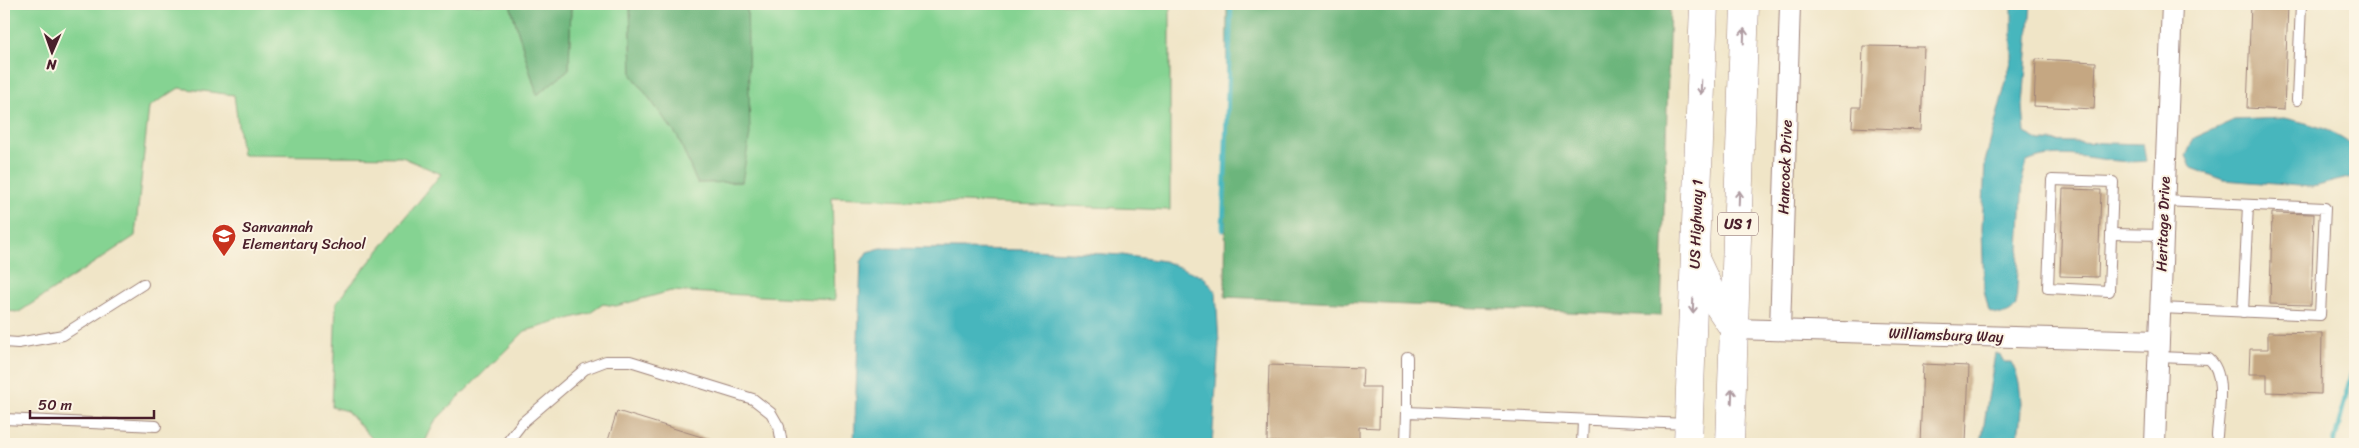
<svg xmlns="http://www.w3.org/2000/svg" width="2359" height="448" font-family="Sriracha,sans-serif">
  <style>
    .green { fill: #85d392; stroke: #68795e }
    .forest { fill: #6cb57c; stroke: #5b6a54 }
    .water { fill: #46b6bd; stroke: #486a74 }
    .lines { fill: none; stroke-linecap: round; stroke-linejoin: round }
    .stream { stroke: #46b6bd; stroke-width: 5 }
    .building { fill: #c5a782 }
    .service-casing { stroke: #9d8279; stroke-width: 12 }
    .minor-casing { stroke: #9d8279; stroke-width: 22 }
    .primary-casing { stroke: #9d8279; stroke-width: 29 }
    .service { stroke: #fff; stroke-width: 10 }
    .minor { stroke: #fff; stroke-width: 20 }
    .primary { stroke: #fff; stroke-width: 28 }
    .oneway { stroke: #ae9aa0 }
    .labels { text-anchor: middle; dominant-baseline: central; stroke-width: 4; stroke-linejoin: round; paint-order: stroke }
    .shield { fill: #fcf5e5; stroke: #7f5f63; stroke-width: 1 }
    .shield-label { font-size: 14px; font-weight: bold; fill: #4a1f2b }
    .street-label { font-size: 15px; fill: #4a1f2b; stroke: #fcf5e5 }
    .poi-label { font-size: 15px; fill: #4a1f2b; stroke: #fcf5e5; text-anchor: start }
  </style>
  <rect width="100%" height="100%" fill="#fcf5e5"/>
  <filter id="ink" filterUnits="userSpaceOnUse"><feTurbulence type="fractalNoise" baseFrequency=".02" numOctaves="2"/><feDisplacementMap in="SourceGraphic" scale="10" xChannelSelector="R" yChannelSelector="G"/><feConvolveMatrix kernelMatrix="1 2 1 2 8 2 1 2 1" color-interpolation-filters="sRGB"/></filter>
  <filter id="wash" filterUnits="userSpaceOnUse"><feTurbulence type="fractalNoise" baseFrequency=".0096" numOctaves="4" result="noise"/><feDisplacementMap in="SourceGraphic" scale="20" xChannelSelector="R" yChannelSelector="G"/><feGaussianBlur stdDeviation="1.12" result="paint"/><feColorMatrix in="noise" values="0 0 0 0 0 0 0 0 0 0 0 0 0 0 0 0 0 1.4 0 .05"/><feComposite in="paint" operator="in"/></filter>
  <g filter="url(#wash)">
    <rect width="100%" height="100%" fill="#f0e5c7"/>
    <path class="green" d="M4 4H510L537 95 569 69 571 4H630L632 75 678 137 697 183 742 182 747 64V4H1170V210L832 197 835 300 671 291 616 306 603 304 590 313 525 331 435 421 424 444H377L347 411 332 407 336 303 441 174 402 157 242 155 234 95 179 88 149 107 135 236 19 312 4 311Z"/>
    <g class="forest">
      <path d="M510 4H571L569 69 537 95Z"/>
      <path d="M630 4H747L750 134 742 182 697 183 678 137 632 75Z"/>
      <path d="M1227 4H1670L1661 316 1225 297Z"/>
    </g>
    <g class="water">
      <path d="M2012 4H2031L2023 105 2025 133 2040 141 2143 144 2146 161C2107 166 2064 145 2027 162L2023 176 2016 306C2008 316 2000 316 1989 311L1984 290 1982 228 1985 162 2012 58Z"/>
      <path d="M2285 118C2310 124 2334 129 2354 146L2355 171 2352 177 2312 187 2224 180 2192 168 2186 156 2194 138 2234 120Z"/>
      <path d="M881 248 1032 250 1122 255 1164 261 1204 277 1216 292 1219 344 1212 444H854L861 262 867 252Z"/>
      <path d="M1995 353 2001 355 2005 362H2011C2024 382 2023 422 2015 444H1981Z"/>
    </g>
    <g class="lines">
      <g class="stream">
        <path d="M1223 230 1231 4"/>
        <path d="M2334 444 2355 358"/>
      </g>
    </g>
    <g id="blocks">
      <g class="building">
        <path d="M2251 4H2288L2284 110 2247 108Z"/>
        <path d="M1863 46 1924 47 1921 130 1852 127 1853 107H1861Z"/>
        <path d="M2036 59 2096 62 2094 109 2034 106Z"/>
        <path d="M2063 189 2101 190 2098 277 2060 276Z"/>
        <path d="M2272 213 2314 214 2311 305 2270 304Z"/>
        <path d="M2268 332 2322 333 2321 394 2267 392V374H2249L2250 349H2268Z"/>
        <path d="M1923 364 1969 366 1966 444H1920Z"/>
        <path d="M1269 365 1363 368 1362 387H1380L1379 428 1359 427V444L1267 442Z"/>
        <path d="M617 411 715 441 714 444H607Z"/>
      </g>
    </g>
  </g>
  <g filter="url(#ink)">
    <use href="#blocks" fill-opacity="0" stroke="#9d8279" stroke-width="1"/>
    <g class="lines">
      <defs>
        <g id="service">
          <path d="M2297 100 2301 4"/>
          <path d="M2052 180 2113 182 2109 291 2048 288Z"/>
          <path d="M2111 234 2163 235"/>
          <path d="M2160 308 2320 315 2325 208 2164 201"/>
          <path d="M2243 312 2248 205"/>
          <path d="M4 342 18 343 63 335 143 284"/>
          <path d="M1407 357V412"/>
          <path d="M2158 357 2209 359C2227 374 2218 414 2217 436"/>
          <path d="M4 419 156 426"/>
          <path d="M506 444 523 422 585 369 606 361H630L753 399 771 413 779 427 782 444"/>
          <path d="M1406 444 1407 412 1687 424"/>
          <path d="M1582 444 1583 421"/>
        </g>
        <g id="minor">
          <path d="M1734 329 2158 341"/>
          <path d="M1780 330 1790 4"/>
          <path d="M2155 444 2172 4"/>
        </g>
        <g id="primary">
          <path d="M1696 261 1714 299 1734 329"/>
          <path d="M1688 444 1704 4"/>
          <path d="M1730 444 1745 4"/>
        </g>
      </defs>
      <use href="#service" class="service-casing"/>
      <use href="#minor" class="minor-casing"/>
      <use href="#primary" class="primary-casing"/>
      <use href="#service" class="service"/>
      <use href="#minor" class="minor"/>
      <use href="#primary" class="primary"/>
    </g>
    <defs><path id="oneway-shaft" d="M-6 0H5M1.5-3L5.5 0L1.5 3" fill="none" stroke-width="1.6" stroke-linecap="round" stroke-linejoin="round" transform="scale(1.25)"/></defs>
    <g class="oneway">
      <use href="#oneway-shaft" transform="translate(1744 36) rotate(-88)"/>
      <use href="#oneway-shaft" transform="translate(1701 87) rotate(92)"/>
      <use href="#oneway-shaft" transform="translate(1739 198) rotate(-88)"/>
      <use href="#oneway-shaft" transform="translate(1693 306) rotate(92)"/>
      <use href="#oneway-shaft" transform="translate(1732 396) rotate(-88)"/>
    </g>
  </g>
  <defs>
    <symbol id="school-pin" viewBox="-11 -11 22 30"><path d="M0 17L-7.5 6A9.5 9.5 0 1 1 7.5 6Z" fill="#c8321e" stroke="#fcf5e5"/><path d="M0-5L7-2L0 1L-7-2ZM-4 1L0 2.5L4 1V4Q0 6-4 4Z" fill="#fff"/></symbol>
  </defs>
  <g fill-rule="evenodd">
    <use href="#school-pin" x="210" y="222" width="28" height="38"/>
  </g>
  <g class="labels">
    <rect class="shield" x="1718" y="212.5" width="40" height="23" rx="4"/>
    <g class="shield-label">
      <text x="1738" y="224">US 1</text>
    </g>
    <g class="street-label">
      <text transform="translate(1785 167) rotate(-88)">Hancock Drive</text>
      <text transform="translate(1696 224) rotate(-88)">US Highway 1</text>
      <text transform="translate(2163 224) rotate(-88)">Heritage Drive</text>
      <text transform="translate(1946 335) rotate(2)">Williamsburg Way</text>
    </g>
    <g class="poi-label">
      <text x="242" y="227">Sanvannah<tspan x="242" dy="17">Elementary School</tspan></text>
    </g>
  </g>
  <rect width="2359" height="448" fill="none" stroke="#fcf5e5" stroke-width="20"/>
  <g transform="translate(52 52) rotate(182)" stroke="#fcf5e5" stroke-width="4" paint-order="stroke">
  <path d="M0-4L9 19L0 12L-9 19Z" fill="#4a1f2b"/>
  <text y="-8" font-size="14" font-weight="bold" text-anchor="middle" fill="#4a1f2b">N</text>
  </g>
  <path d="M30 410v8h124v-8" fill="none" stroke="#4a1f2b" stroke-width="2.5"/>
  <text x="38" y="410" font-size="15" fill="#4a1f2b" stroke="#fcf5e5" stroke-width="4" paint-order="stroke">50 m</text>
</svg>
